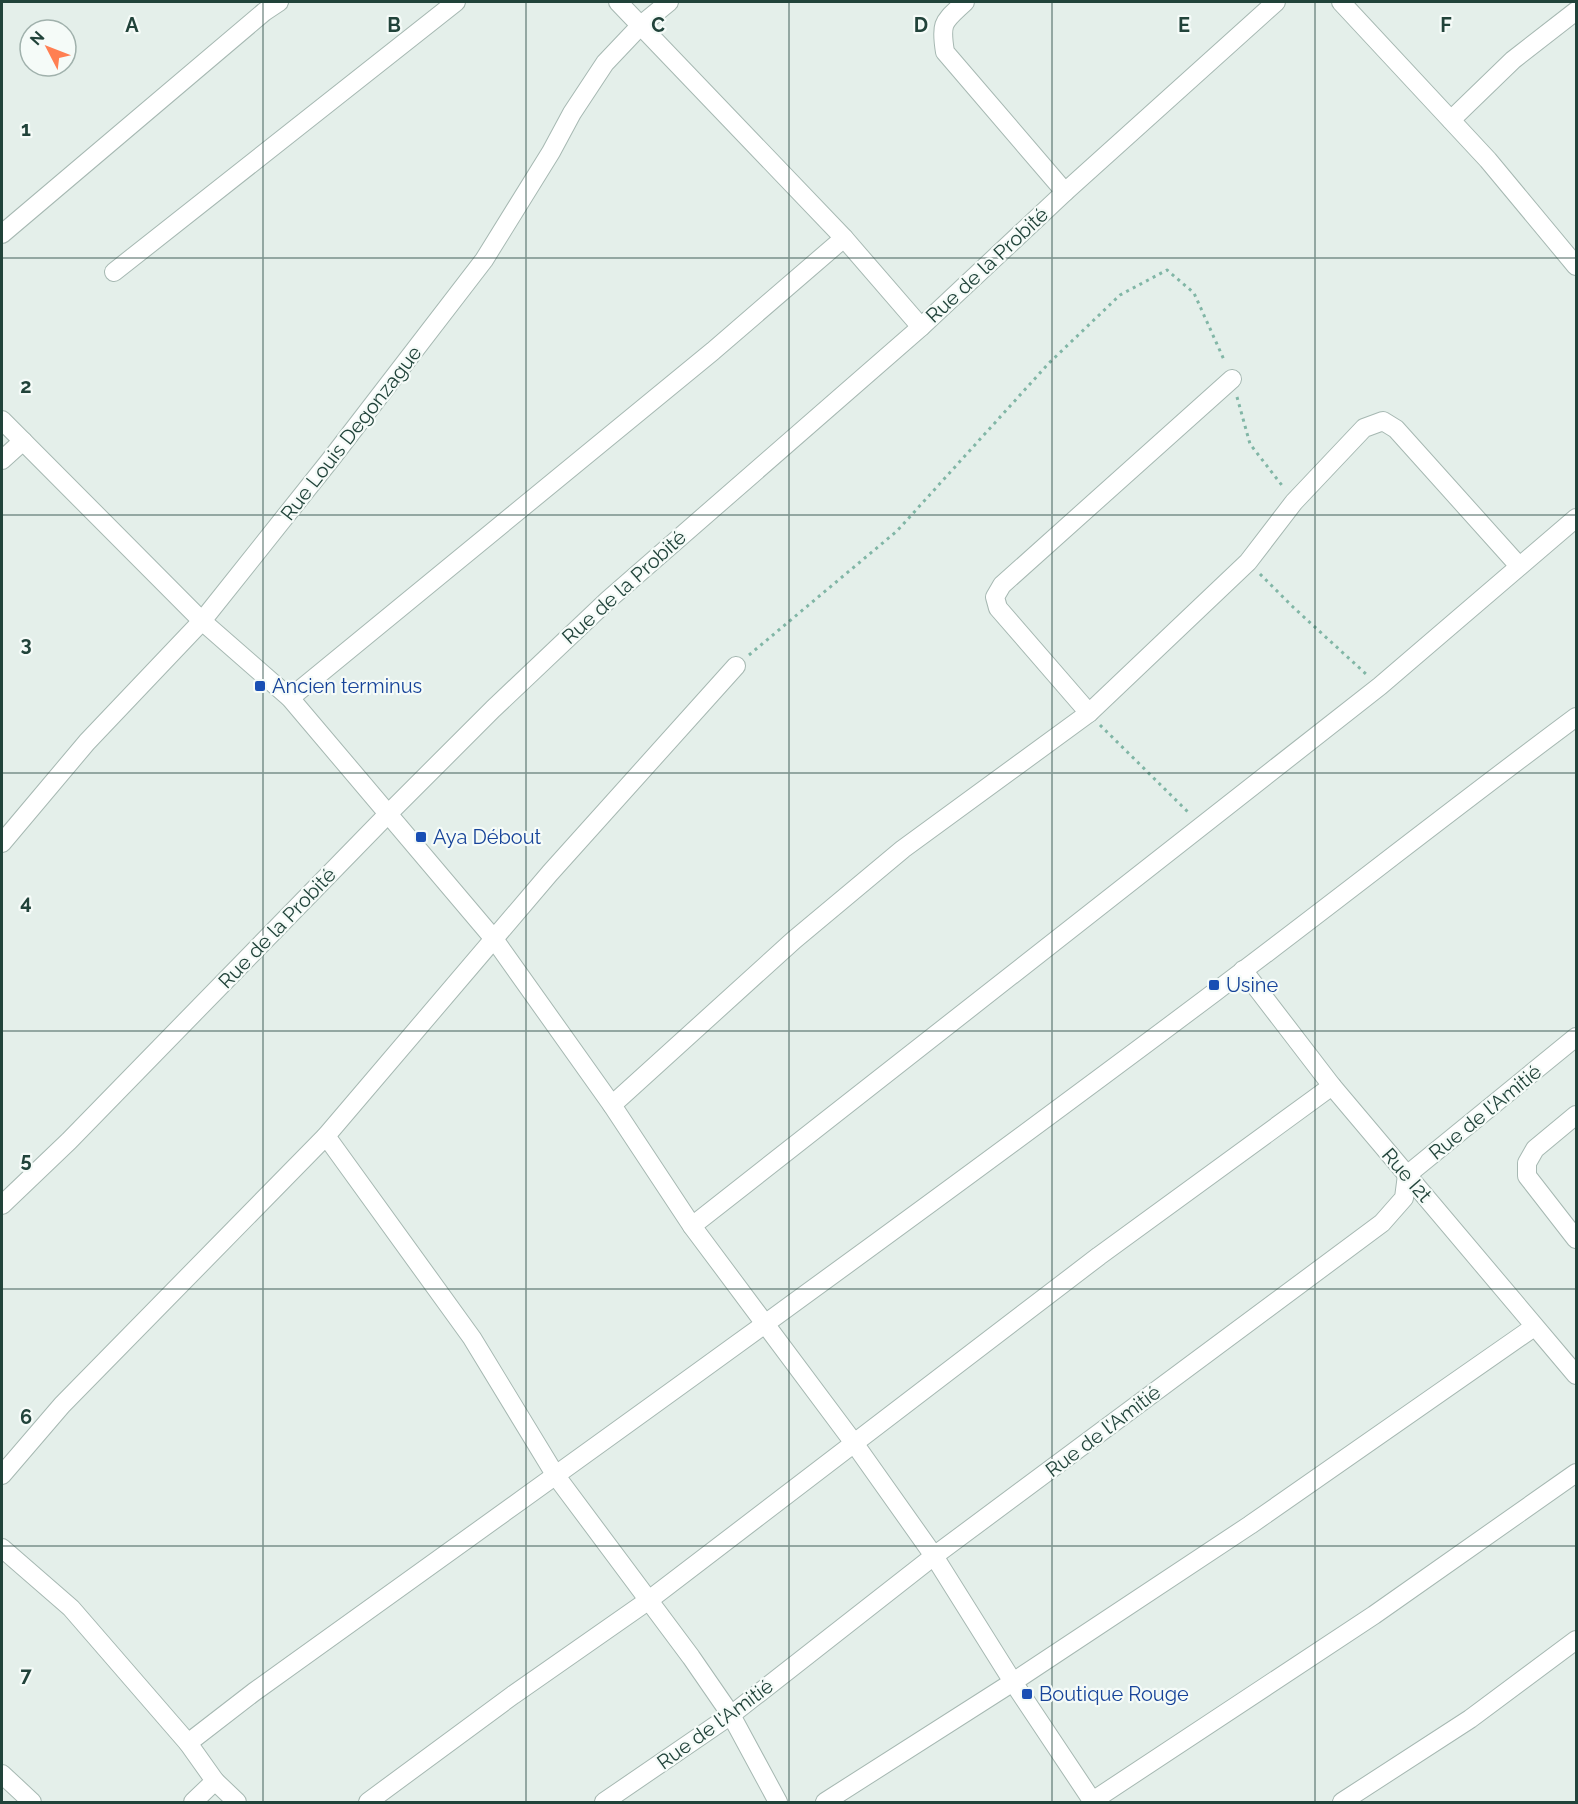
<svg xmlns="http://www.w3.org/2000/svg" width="1578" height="1804" font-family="Raleway,sans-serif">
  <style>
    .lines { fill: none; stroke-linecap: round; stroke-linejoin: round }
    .minor-casing { stroke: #a6b8b2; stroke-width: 20 }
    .path { stroke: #81b6a6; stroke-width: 3; stroke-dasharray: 3 4.5; stroke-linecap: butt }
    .minor { stroke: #fff; stroke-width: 18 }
    .grid { fill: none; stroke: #21433a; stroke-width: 1.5; stroke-opacity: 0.55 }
    .transit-dot { fill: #1a4fb4; stroke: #f5fbf8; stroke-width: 2 }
    .labels { text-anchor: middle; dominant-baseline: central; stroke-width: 4.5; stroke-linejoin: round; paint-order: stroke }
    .street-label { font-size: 20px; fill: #21433a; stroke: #f5fbf8 }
    .transit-label { font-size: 20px; fill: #164399; stroke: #f5fbf8; text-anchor: start }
    .grid-label { font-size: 20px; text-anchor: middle; font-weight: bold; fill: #21433a; stroke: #f5fbf8; stroke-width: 4.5; stroke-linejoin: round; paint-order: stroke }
  </style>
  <rect width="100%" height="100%" fill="#e4efea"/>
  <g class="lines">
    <defs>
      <g id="minor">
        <path d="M618 2 844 238"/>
        <path d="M965 2C944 22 940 21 945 52L1065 192"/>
        <path d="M1341 2 1488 160 1576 266"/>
        <path d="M1451 120 1513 60 1576 11"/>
        <path d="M2 234 264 12 279 2"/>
        <path d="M114 272 456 2"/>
        <path d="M2 420 202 621 290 698 494 939 612 1105 692 1226 854 1443 934 1556 1013 1682 1093 1802"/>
        <path d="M2 460 23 441"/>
        <path d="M290 698 713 351 844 238 921 327"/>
        <path d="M1089 713 998 608 995 597 1002 585 1232 379"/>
        <path d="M2 843 87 742 202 621 331 459 484 260 551 152 572 113 605 63 641 25 669 2"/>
        <path d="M1243 970 1332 1086 1576 1375"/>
        <path d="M612 1105 794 940 903 849 1089 713 1248 562 1294 502 1364 428 1383 421 1396 429 1519 566"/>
        <path d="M1576 1115 1535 1149 1527 1163V1176L1576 1239"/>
        <path d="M326 1136 472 1338 556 1476 691 1657 731 1715 778 1802"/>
        <path d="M2 1205 69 1141 388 814 493 709 608 600 921 327 1065 192 1276 2"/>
        <path d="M692 1226 1380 686 1576 518"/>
        <path d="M2 1475 62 1405 326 1136 550 873 736 666"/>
        <path d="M2 1548 71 1608 188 1743"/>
        <path d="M2 1774 32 1802"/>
        <path d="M215 1781 237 1802"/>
        <path d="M193 1802 215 1781 188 1743 254 1692C576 1461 898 1230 1215 992 1336 901 1455 807 1576 717"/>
        <path d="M368 1802 513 1695 649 1600 1099 1256 1332 1086"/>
        <path d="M604 1802 731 1715 934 1556 1382 1223 1404 1198 1407 1175 1576 1037"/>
        <path d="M825 1802 1013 1682 1250 1525 1534 1327"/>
        <path d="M1091 1802 1374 1615 1576 1473"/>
        <path d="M1342 1802 1470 1719 1576 1640"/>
      </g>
    </defs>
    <use href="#minor" class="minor-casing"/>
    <g class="path">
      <path d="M1237 397 1250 444 1284 488"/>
      <path d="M1260 574 1293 607 1366 674"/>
      <path d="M749 655 897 531 1049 363 1120 295 1167 270 1194 293 1225 362"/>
      <path d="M1100 725 1189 813"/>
    </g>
    <use href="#minor" class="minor"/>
  </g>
  <path class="grid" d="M263 2V1802M526 2V1802M789 2V1802M1052 2V1802M1315 2V1802M2 258H1576M2 515H1576M2 773H1576M2 1031H1576M2 1289H1576M2 1546H1576"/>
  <g class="transit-dot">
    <rect x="254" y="680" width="12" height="12" rx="3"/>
    <rect x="415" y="831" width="12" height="12" rx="3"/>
    <rect x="1208" y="979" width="12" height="12" rx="3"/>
    <rect x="1021" y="1688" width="12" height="12" rx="3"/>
  </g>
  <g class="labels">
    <g class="street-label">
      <text transform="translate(987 265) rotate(-43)">Rue de la Probité</text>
      <text transform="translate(351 433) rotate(-52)">Rue Louis Degonzague</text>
      <text transform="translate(624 587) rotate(-42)">Rue de la Probité</text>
      <text transform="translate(277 928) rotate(-46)">Rue de la Probité</text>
      <text transform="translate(1485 1112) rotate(-39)">Rue de l'Amitié</text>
      <text transform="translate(1407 1175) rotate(49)">Rue I2t</text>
      <text transform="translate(1103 1431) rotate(-37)">Rue de l'Amitié</text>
      <text transform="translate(715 1724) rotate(-36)">Rue de l'Amitié</text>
    </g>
    <g class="transit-label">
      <text x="272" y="686">Ancien terminus</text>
      <text x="433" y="837">Aya Débout</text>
      <text x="1226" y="985">Usine</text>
      <text x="1039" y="1694">Boutique Rouge</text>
    </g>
  </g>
  <g class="grid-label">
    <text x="132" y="32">A</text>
    <text x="394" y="32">B</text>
    <text x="658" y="32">C</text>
    <text x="921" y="32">D</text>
    <text x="1184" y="32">E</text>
    <text x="1446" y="32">F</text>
    <text x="26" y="136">1</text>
    <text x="26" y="393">2</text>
    <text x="26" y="651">3</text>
    <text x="26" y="909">4</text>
    <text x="26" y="1167">5</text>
    <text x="26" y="1424">6</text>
    <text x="26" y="1682">7</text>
  </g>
  <rect width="1578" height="1804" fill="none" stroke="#21433a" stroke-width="6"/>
  <g transform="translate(48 48) rotate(312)"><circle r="28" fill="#f5fbf8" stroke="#a0b1ac" stroke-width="1.5"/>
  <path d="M0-4.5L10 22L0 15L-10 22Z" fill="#ff7f52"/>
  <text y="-9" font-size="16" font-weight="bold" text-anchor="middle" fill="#21433a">N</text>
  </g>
</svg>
